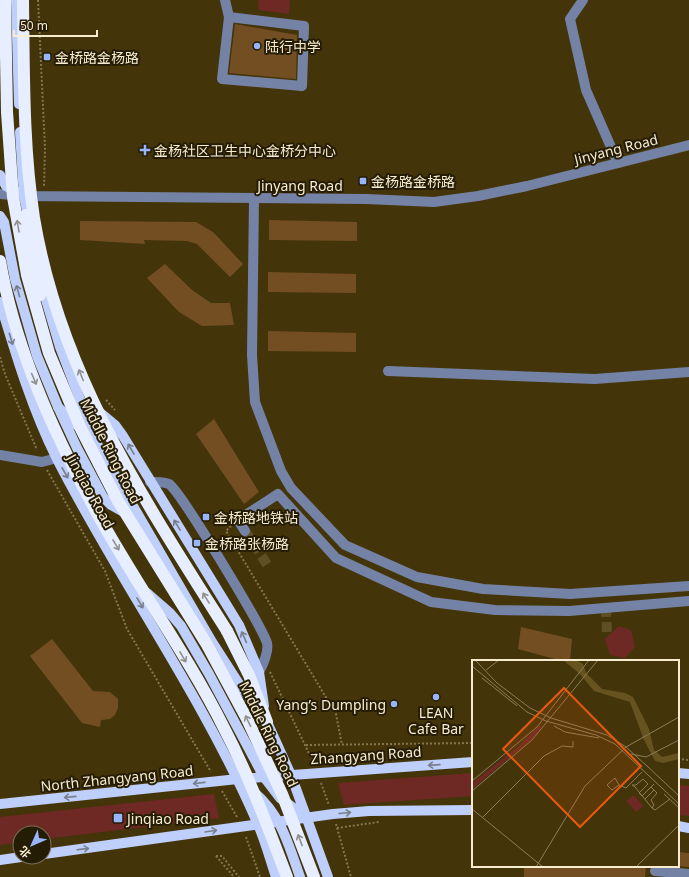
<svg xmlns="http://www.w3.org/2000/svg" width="689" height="877" font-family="'Noto Sans','Noto Sans SC',sans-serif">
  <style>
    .green { fill: #6e2924 }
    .building { fill: #734e23 }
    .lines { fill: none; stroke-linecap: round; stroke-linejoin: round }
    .minor-tunnel { stroke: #5f4f27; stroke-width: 10; stroke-dasharray: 10 5; stroke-linecap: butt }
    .path { stroke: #847650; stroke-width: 2; stroke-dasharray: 2 2; stroke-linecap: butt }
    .minor { stroke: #7483a5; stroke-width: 10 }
    .major { stroke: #bdcffa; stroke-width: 10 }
    .highway { stroke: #e7eeff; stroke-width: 12 }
    .highway-bridge { stroke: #e7eeff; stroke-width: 12 }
    .oneway { stroke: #90908f }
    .oneway2 { stroke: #797e8c }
    .poi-dot { fill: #98b5fd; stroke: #251c06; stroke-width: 1.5 }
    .labels { text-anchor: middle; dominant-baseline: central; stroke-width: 4; stroke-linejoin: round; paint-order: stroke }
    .poi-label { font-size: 14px; fill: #f7ebd0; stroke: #251c06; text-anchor: start }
    .street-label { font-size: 14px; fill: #f7ebd0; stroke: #251c06 }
    .inset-road { fill: none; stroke: #8c7d59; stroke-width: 1 }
    .view { fill: #e8590c; fill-opacity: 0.15; stroke: #e8590c; stroke-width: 2 }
    .inset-edge { fill: none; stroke: #f7ebd0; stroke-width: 2 }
  </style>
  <rect width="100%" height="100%" fill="#443409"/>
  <g class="green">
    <path d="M258 0H290L289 14 259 10Z"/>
    <path d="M619 626 631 630 635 647 625 658 610 655 605 639Z"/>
    <path d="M473 773V796L344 805 338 783Z"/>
    <path d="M678 785 689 786V816L678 815Z"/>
    <path d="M214 794 219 818 44 839V833H20V842L0 845V817Z"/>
  </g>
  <g class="building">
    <path d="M235 24 297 35 296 79 229 73Z"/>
    <path d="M269 220 357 222V241L269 240Z"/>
    <path d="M80 221 196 222 213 232 243 264 230 277 197 244 187 241 144 240 145 244 80 240Z"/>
    <path d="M165 264 192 290 211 303H230L234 325 202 326 179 312 147 278Z"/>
    <path d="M268 272 356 274V293L268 292Z"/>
    <path d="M268 331 356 333V352L268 351Z"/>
    <path d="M214 419 259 492 244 504 196 434Z"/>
    <path d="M521 627 572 639 570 661H562L518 649Z"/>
    <path d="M52 639 93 691 110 692 118 699V708L115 715 110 719 101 720 100 727 82 723 30 656Z"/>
    <path d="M678 852 689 853V867L678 866Z"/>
    <path d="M524 866H646L645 877H524Z"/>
  </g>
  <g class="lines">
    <g class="minor-tunnel">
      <path d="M245 531 268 566"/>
      <path d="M606 607 607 635"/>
    </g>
    <g class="path">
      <path d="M38 0 45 148 44 187"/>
      <path d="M0 357 5 374 37 450"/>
      <path d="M106 400 115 410"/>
      <path d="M47 470 105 571 127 629 211 772"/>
      <path d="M231 526 226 531 336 714 342 745"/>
      <path d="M270 672 314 764"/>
      <path d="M306 745 473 743"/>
      <path d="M678 759 689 760"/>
      <path d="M321 783 329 805"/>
      <path d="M222 791 237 817"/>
      <path d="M336 824 351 877"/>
      <path d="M337 828 379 822"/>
      <path d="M246 837 260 877"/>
      <path d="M216 856H222L239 877"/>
      <path d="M216 856 234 877"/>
    </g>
    <g class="minor">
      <path d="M225 0 229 17 222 79 302 86 304 26 229 17"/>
      <path d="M583 0 570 19 586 90 618 163"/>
      <path d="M0 194 24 196 366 199 434 202 478 196 527 186 689 145"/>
      <path d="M254 199 252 355 255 402 281 471 291 488 345 545 417 577 483 589 570 594 689 586"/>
      <path d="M388 371 595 379 689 372"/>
      <path d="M0 455 42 462 57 458"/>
      <path d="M150 482C156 482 163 481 169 484 180 490 262 627 267 643 269 651 263 665 259 672"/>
      <path d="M245 531 238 520 278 494 336 558 431 602 495 610 569 611 689 601"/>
      <path d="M655 871 689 874"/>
    </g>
    <g class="major">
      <path d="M16 0 19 104"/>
      <path d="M20 132 24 196 29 221"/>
      <path d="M0 175 6 186 17 192"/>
      <path d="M0 216 4 222 15 279 37 356 58 407"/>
      <path d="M42 286 60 347 97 444 212 642 239 684 267 722 291 775 328 877"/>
      <path d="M0 302C16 355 32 409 57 459 120 582 202 695 257 822 265 840 270 859 276 877"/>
      <path d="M97 410 115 425 123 436 239 625 259 672 264 706"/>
      <path d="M80 428 58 407 77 448 103 497 111 505 127 514"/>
      <path d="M147 593 170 613 181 626 209 674 264 777 280 798 306 817"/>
      <path d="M678 773 689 774"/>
      <path d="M255 793C281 815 289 846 300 877"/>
      <path d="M0 804 238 779 473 762"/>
      <path d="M678 826 689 828"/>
      <path d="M44 854 333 814 369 811 473 810"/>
      <path d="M0 860 21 857"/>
    </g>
    <path class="highway" d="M227 631 249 675 267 722"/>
    <g class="highway-bridge">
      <path d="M5 0 7 112 13 197 27 275 49 353 81 429 118 501 206 643 247 719 282 794 314 877"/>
      <path d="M23 0C24 73 23 146 34 218 60 374 144 500 227 631"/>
      <path d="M26 215 40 295"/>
      <path d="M0 261C15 349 54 435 97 513 137 586 187 654 224 728 249 776 268 827 287 877"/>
    </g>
  </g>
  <defs><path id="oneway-shaft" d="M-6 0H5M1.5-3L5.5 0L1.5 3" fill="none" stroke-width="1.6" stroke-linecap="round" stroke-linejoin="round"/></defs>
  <g class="oneway">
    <use href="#oneway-shaft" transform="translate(18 226) rotate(-100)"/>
    <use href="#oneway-shaft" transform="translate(81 375) rotate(-112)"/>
    <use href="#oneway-shaft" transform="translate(34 379) rotate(67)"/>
    <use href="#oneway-shaft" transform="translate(116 545) rotate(59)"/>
    <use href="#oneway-shaft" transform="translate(206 598) rotate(-122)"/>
    <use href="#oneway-shaft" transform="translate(183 657) rotate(60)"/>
    <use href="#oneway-shaft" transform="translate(248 721) rotate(-116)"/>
    <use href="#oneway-shaft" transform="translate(300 840) rotate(-111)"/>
  </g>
  <g class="oneway2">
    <use href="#oneway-shaft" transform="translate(18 291) rotate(-106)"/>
    <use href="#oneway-shaft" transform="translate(11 339) rotate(73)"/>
    <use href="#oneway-shaft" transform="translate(131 449) rotate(-120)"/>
    <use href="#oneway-shaft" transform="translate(65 473) rotate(61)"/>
    <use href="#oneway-shaft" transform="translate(177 525) rotate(-122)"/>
    <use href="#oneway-shaft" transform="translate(140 603) rotate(59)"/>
    <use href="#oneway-shaft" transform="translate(244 637) rotate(-114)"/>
    <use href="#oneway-shaft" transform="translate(434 765) rotate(176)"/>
    <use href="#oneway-shaft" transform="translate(199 783) rotate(174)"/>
    <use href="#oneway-shaft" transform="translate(70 797) rotate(174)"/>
    <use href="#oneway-shaft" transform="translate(345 813) rotate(-5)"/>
    <use href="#oneway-shaft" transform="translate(211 831) rotate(-9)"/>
    <use href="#oneway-shaft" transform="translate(83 849) rotate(-7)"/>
  </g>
  <g class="poi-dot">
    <circle cx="257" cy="46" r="4"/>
    <rect x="43" y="53" width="8" height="8" rx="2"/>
    <path d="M143 144h4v4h4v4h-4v4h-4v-4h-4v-4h4z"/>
    <rect x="359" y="177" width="8" height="8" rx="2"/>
    <rect x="202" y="513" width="8" height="8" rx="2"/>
    <rect x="193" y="539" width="8" height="8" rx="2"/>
    <circle cx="436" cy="697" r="4"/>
    <circle cx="394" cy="704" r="4"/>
    <rect x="113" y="813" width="10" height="10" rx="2"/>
  </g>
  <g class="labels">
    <g class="poi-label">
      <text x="265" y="46">陆行中学</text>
      <text x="55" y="57">金桥路金杨路</text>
      <text x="154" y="150">金杨社区卫生中心金桥分中心</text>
      <text x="371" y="181">金杨路金桥路</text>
      <text x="214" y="517">金桥路地铁站</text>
      <text x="205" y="543">金桥路张杨路</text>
      <text x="386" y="704" text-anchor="end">Yang’s Dumpling</text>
      <text x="436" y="712" text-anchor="middle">LEAN<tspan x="436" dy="16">Cafe Bar</tspan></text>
      <text x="127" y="818">Jinqiao Road</text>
    </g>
    <g class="street-label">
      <text transform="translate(616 149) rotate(-14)">Jinyang Road</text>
      <text x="300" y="185">Jinyang Road</text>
      <text transform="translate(111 451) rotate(63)">Middle Ring Road</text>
      <text transform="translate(91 491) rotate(61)">Jinqiao Road</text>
      <text transform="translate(269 734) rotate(64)">Middle Ring Road</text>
      <text transform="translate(366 755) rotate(-4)">Zhangyang Road</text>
      <text transform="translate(117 778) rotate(-6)">North Zhangyang Road</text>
    </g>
  </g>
  <g transform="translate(472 660)">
    <rect width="207" height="207" fill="#443409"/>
    <path d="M68 65 70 67 59 80 0 129V123L47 86ZM162 135 171 146 164 152 154 141Z" fill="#6e2924"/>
    <path d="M91 0H104L111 4 114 13 130 29 153 33 161 37 177 69 182 90 190 97 207 93V99L191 103 183 101 172 80 158 42 122 31 108 14Z" fill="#675320"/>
    <path class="inset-road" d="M3 0 25 23 58 48 79 58 135 75 154 87 175 106M0 6 55 52 74 61 124 75 143 84 207 144M14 10 27 0M10 18 45 46M82 66 93 72 127 78M159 94 174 97 207 80M174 105 207 136M0 121 65 67 117 0M147 125 143 118 135 125 140 130 147 125 154 128 170 112M163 127 160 125H164L171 119 176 124 167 133 170 136 182 124M163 127 180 148 182 145 179 140 185 133 179 127M0 131 60 80 126 0M192 134 207 148M173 139 182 130M180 148 183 150 198 139M0 149 71 207M11 157 72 96 90 86 101 87V81M64 207 113 126 154 87 207 57M164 207 207 165"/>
    <path class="view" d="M92 28 169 106 108 167 31 89Z"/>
    <rect width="207" height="207" class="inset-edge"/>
  </g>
  <g transform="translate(32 845) rotate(225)"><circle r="19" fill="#251c06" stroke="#796f57"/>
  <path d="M0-3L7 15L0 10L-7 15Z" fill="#98b5fd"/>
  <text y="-6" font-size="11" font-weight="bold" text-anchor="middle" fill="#f7ebd0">北</text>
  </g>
  <path d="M14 30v6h83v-6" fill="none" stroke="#f7ebd0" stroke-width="2"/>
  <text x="20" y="30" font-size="12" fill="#f7ebd0" stroke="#251c06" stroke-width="3" paint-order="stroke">50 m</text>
</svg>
